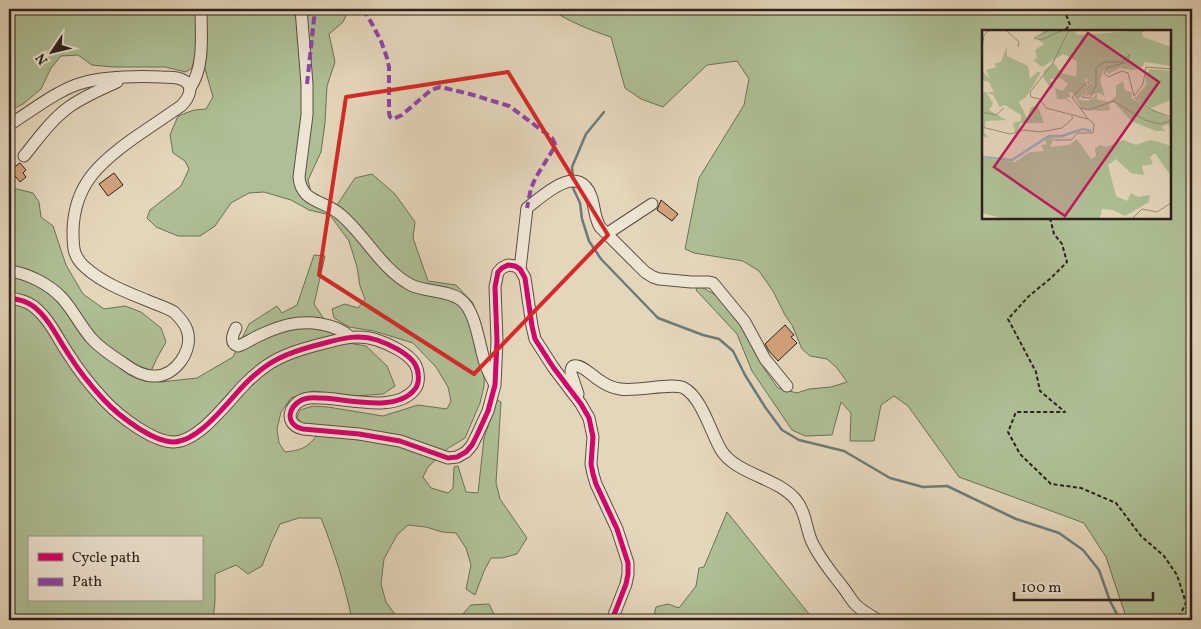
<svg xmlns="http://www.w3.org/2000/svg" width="1201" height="629" font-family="Vollkorn,serif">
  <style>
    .green { fill: #aebf95; stroke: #6d7058; fill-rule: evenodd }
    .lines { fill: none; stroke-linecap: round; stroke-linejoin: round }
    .stream { stroke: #6c7b79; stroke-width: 2.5 }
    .building { fill: #d3a27c; stroke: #2c211b }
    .minor-casing { stroke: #5a4e43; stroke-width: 13 }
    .path { stroke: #2c211b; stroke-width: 2; stroke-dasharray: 4 2.5; stroke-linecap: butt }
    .minor { stroke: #ede4d3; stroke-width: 11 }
    .quiet { stroke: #8e44ad; stroke-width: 4; stroke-dasharray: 8 4; stroke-linecap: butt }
    .cycleway-casing { stroke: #ede4d3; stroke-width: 8 }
    .cycleway { stroke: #d6006c; stroke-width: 5 }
    .marked { fill: none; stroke: #d62828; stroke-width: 4; stroke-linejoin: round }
    .inset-river { fill: none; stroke: #97b7b7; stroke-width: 2.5 }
    .inset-road { fill: none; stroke: #9a8e7b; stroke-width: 1 }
    .view { fill: #c2185b; fill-opacity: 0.15; stroke: #c2185b; stroke-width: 2.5 }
    .inset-edge { fill: none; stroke: #2c211b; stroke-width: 2.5 }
  </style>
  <rect width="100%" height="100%" fill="#e4d6bb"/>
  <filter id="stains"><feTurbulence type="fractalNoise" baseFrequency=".004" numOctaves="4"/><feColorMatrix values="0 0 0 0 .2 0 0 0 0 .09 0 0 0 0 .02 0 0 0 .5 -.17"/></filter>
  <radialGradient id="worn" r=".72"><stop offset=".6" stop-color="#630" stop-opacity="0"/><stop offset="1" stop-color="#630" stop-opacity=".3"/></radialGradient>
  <g class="green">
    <path d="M9 9H196V51L192 68 186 72 165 67H113L92 65 78 55 61 56 51 68 41 89 23 104 9 111Z"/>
    <path d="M204 9H349L343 22 329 34 335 62 327 86 325 123 321 152 308 180 311 192 337 205 355 178 372 174 395 194 415 222 413 238 428 281 456 285 473 303 485 341 484 386 480 403 465 438 447 449 428 467 423 477 431 488 448 493 453 488 454 467 458 466 466 492 478 493 484 438 497 400 501 402 496 483 500 499 527 538 517 554 502 558H491L484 571 475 595 466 589 471 565 466 548 456 533 442 532 426 527 408 525 397 535 384 559 381 584 386 602 399 620H352C345 585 334 551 321 518H299L280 524 271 543 262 566 248 574 236 565 215 574V601L213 620H9V186L13 188 33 193 39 202 41 217 53 226 66 265 83 294 104 309 125 306 141 312 161 328 166 342 157 358 147 380 161 382 197 378 233 357 249 324 277 306 282 313 297 305 314 255 325 256 314 304 332 331 349 343 366 346 387 366 395 386 383 394 355 396 313 391 291 398 281 412 277 429 279 443 285 452C302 450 307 448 318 434L303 425 297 417 300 410 313 406 328 407 383 416 418 405 447 409 451 401 448 387 436 367 413 343 374 331 349 327 334 318 332 309 345 304 358 308 365 299 360 286 357 267 349 241 330 215 309 210 291 200 264 192 249 193 231 203 215 226 200 236H178L156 227 147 218 150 210 181 186 189 169 185 161 173 153 170 135 178 116 194 110 206 109 213 97 203 62ZM29 538H201V600H29Z"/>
    <path d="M549 9H1192V620H1127L1106 557 1084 523 959 477 908 406 894 396 881 405 874 441H850L851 413 841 402 832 435 805 436 792 430 752 371 737 334 696 290 698 285 719 297 743 328 765 370 778 388 797 393 809 389 831 387 847 382 837 368 827 359 810 356 802 349 792 325 785 315 773 291 759 271 743 261 694 253 685 249 699 178 744 105 749 79 737 61 707 65 663 107 641 99 625 88 611 37C589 30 569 21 549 9ZM984 31H1170V218H984Z"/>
    <path d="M727 512 813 619 814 620H653L656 607 668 604 679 608 696 586 699 568 704 567Z"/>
    <path d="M489 604 494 614 492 620H457L471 605Z"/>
  </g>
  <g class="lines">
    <g class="stream">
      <path d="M573 178 572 167 586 134 604 112"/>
      <path d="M573 184V188L580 203 582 219 589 241 601 259 658 318 703 335 719 339 733 351 745 375 765 407 782 430 799 440 844 451 890 478 923 487 947 486 1016 519 1059 533 1083 550 1099 570 1110 601 1120 620"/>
    </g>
  </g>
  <g class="building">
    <path d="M20 163 26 170 23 173 26 177 20 182 10 170Z"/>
    <path d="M114 173 123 185 108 196 99 184Z"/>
    <path d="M661 200 678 214 672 221 657 210Z"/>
    <path d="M785 325 794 335 791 337 797 343 778 361 769 351 765 344Z"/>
  </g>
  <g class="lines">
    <defs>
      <g id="minor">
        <path d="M301 9 307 84V115L299 177C301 203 325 200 341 215 365 235 382 270 411 285 425 292 449 290 461 300 476 311 479 345 485 363 487 370 491 377 494 383"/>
        <path d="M190 88C205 67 201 33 201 9"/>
        <path d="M9 125C30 112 59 89 82 83 107 76 136 76 162 77 168 77 175 77 181 79 196 85 189 98 181 106 165 117 150 127 134 138 99 163 74 185 73 231 73 248 73 257 86 268 103 283 126 292 146 300 155 304 166 307 174 312 179 317 185 323 187 330 194 350 175 377 154 376 143 376 132 370 123 363 112 356 100 348 91 338 80 325 73 310 62 298 49 284 27 273 9 271"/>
        <path d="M24 156C38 139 51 120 69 107 83 97 101 89 117 82"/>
        <path d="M608 233 652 204"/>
        <path d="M520 269 527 208C544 195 578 162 591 196 595 207 594 217 600 227L645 272 653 277 659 279 691 282H709L713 283 745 322 765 359 787 386"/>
        <path d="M9 298C17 299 26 301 33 306 49 318 58 339 69 355 79 371 91 386 104 400 118 415 152 442 174 442 200 441 228 401 246 383 252 377 259 371 266 366 283 354 305 348 325 343 343 338 359 334 377 340 389 344 408 353 415 364 419 371 420 383 415 389 394 416 338 395 309 398 290 400 281 424 303 429L359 434 400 441 448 458 457 457 466 452 472 445 477 435 488 411 495 385 497 341 495 287 498 272 502 268 508 265 515 266 520 269 525 278 532 326 535 339 553 367 581 404 589 418 593 437 591 464 593 474 596 484 617 529 628 563V574L626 584 612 620"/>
        <path d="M236 328C233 334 229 343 238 346 245 344 250 340 256 337 279 326 296 320 321 324 332 326 342 329 350 337"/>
        <path d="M578 394 571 373C571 368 572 365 577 366 583 366 594 377 599 380 606 385 612 388 620 389 637 392 673 382 684 388 702 398 711 433 721 450 737 475 777 477 796 500 806 512 806 529 812 542 820 559 831 572 842 586 847 592 851 600 856 605 862 611 870 615 878 620"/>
      </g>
    </defs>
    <use href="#minor" class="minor-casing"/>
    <g class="path">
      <path d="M1064 9 1070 25 1064 31"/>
      <path d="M1050 218 1054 234 1062 244 1067 262 1051 278 1029 296 1008 319 1036 372 1040 391 1065 412H1016L1008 432 1020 454 1051 484 1081 488 1116 503 1141 536 1164 556 1177 575 1186 603 1180 615 1181 620"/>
    </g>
    <use href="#minor" class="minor"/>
    <g class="quiet">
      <path d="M363 9 371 22 381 41 387 58 389 67V113L390 117 393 119 402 115 431 90 440 87 470 94 509 106 516 111 552 138 555 144 554 148 536 177 531 188 527 208"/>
      <path d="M307 84 315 10 316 9"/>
    </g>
    <defs>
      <path id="cycleway" d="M9 298C17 299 26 301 33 306 49 318 58 339 69 355 79 371 91 386 104 400 118 415 152 442 174 442 200 441 228 401 246 383 252 377 259 371 266 366 283 354 305 348 325 343 343 338 359 334 377 340 389 344 408 353 415 364 419 371 420 383 415 389 394 416 338 395 309 398 290 400 281 424 303 429L359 434 400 441 448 458 457 457 466 452 472 445 477 435 488 411 495 385 497 341 495 287 498 272 502 268 508 265 515 266 520 269 525 278 532 326 535 339 553 367 581 404 589 418 593 437 591 464 593 474 596 484 617 529 628 563V574L626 584 612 620"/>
    </defs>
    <use href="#cycleway" class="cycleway-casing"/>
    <use href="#cycleway" class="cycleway"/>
  </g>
  <path class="marked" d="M508 72 608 235 474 374 319 275 346 97Z"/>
  <g transform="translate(982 30)">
    <rect width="189" height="189" fill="#e4d6bb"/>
    <path d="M63 0H90L96 5 164 0 160 2 161 7 189 17V36L163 32 160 37 152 40 137 38 127 44 122 39 118 50 123 67 118 63 103 66 109 53 104 48 103 53 107 55 96 70 106 71 115 64V69L127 72 134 66V56L141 51 143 60 150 63 149 68 189 89V101L186 94 179 97 184 101H174L149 91 132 72 127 74 128 80 119 81 100 79 90 62 86 63 89 67H84L92 76 84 69H75L73 58 81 61 86 54 79 48 68 49 72 57 69 59 61 47 62 41 72 33 79 43 94 47 95 31 81 24 60 37 51 30 55 28 53 20 62 14 55 8ZM25 16V26L46 36 48 49 55 42H59L44 67 37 72 45 88 49 77 56 76 62 93H38L37 101 33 102 31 93 39 91V85L23 75 18 77 11 65 4 62 11 73 7 80 24 90 4 91 2 102 6 108 0 106V62H12L7 52 0 50V41L8 49 4 40 15 37 12 34 19 32ZM168 39 189 41V70L169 78 154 67 165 54 163 46ZM66 107 90 108H72L68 117 87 115 95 109 109 129 114 126 113 118 118 115 124 117 141 110 154 115 168 110 177 112 189 116V146L173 123 168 127 171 134 160 136 162 145 149 143 134 129 126 135 134 166 145 171 149 163 156 167 168 165 167 172 143 186 131 180 120 179 118 188H20L0 183V128L33 132 48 122 62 121 59 115 65 114 63 111Z" fill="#aebf95"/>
    <path class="inset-river" d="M0 127 30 130 67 106H80L101 99 109 101"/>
    <path class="inset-road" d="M24 0 37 12 36 17M67 0 52 8 59 10 81 0M87 0 71 33 48 62 49 67 58 69 64 78 106 89 90 67 106 51 108 55 100 67 108 68 114 56V37L123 32H140L148 24 145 32 125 38 122 43 126 47 140 41 146 43 152 66 161 54 164 37 189 39M0 17 2 5 7 0M152 67 170 80 189 87M98 78 107 80 131 71 163 90 178 94 189 91M0 82 14 85 22 78M0 97 28 104 42 100 58 102 80 98 91 88 89 86M72 110H89L96 103H111L112 94 106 89M151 188 160 179 175 182 189 173"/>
    <path class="view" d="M106 3 177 52 83 186 12 137Z"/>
    <rect width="189" height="189" class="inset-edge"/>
  </g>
  <rect width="1201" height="629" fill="none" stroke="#e4d6bb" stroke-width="30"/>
  <rect x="10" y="10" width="1181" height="609" fill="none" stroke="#2c211b" stroke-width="2.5"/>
  <rect x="15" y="15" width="1171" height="599" fill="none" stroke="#2c211b"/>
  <rect x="28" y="536" width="175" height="65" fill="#ede4d3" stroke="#a09689"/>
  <rect x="38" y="553" width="25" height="8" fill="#d6006c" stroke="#a09689"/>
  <text x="72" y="562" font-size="15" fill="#2c211b">Cycle path</text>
  <rect x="38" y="578" width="25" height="8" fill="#8e44ad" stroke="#a09689"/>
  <text x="72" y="586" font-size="15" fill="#2c211b">Path</text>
  <g transform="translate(52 52) rotate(235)" stroke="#ede4d3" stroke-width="4" paint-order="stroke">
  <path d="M0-4L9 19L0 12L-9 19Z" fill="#2c211b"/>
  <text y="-8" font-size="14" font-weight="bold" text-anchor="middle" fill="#2c211b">N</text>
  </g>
  <path d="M1014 592v8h139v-8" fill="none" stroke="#2c211b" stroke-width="2.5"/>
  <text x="1021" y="592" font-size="15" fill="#2c211b" stroke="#ede4d3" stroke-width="4" paint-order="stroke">100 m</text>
  <rect width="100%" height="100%" filter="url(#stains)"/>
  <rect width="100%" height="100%" fill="url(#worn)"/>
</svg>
